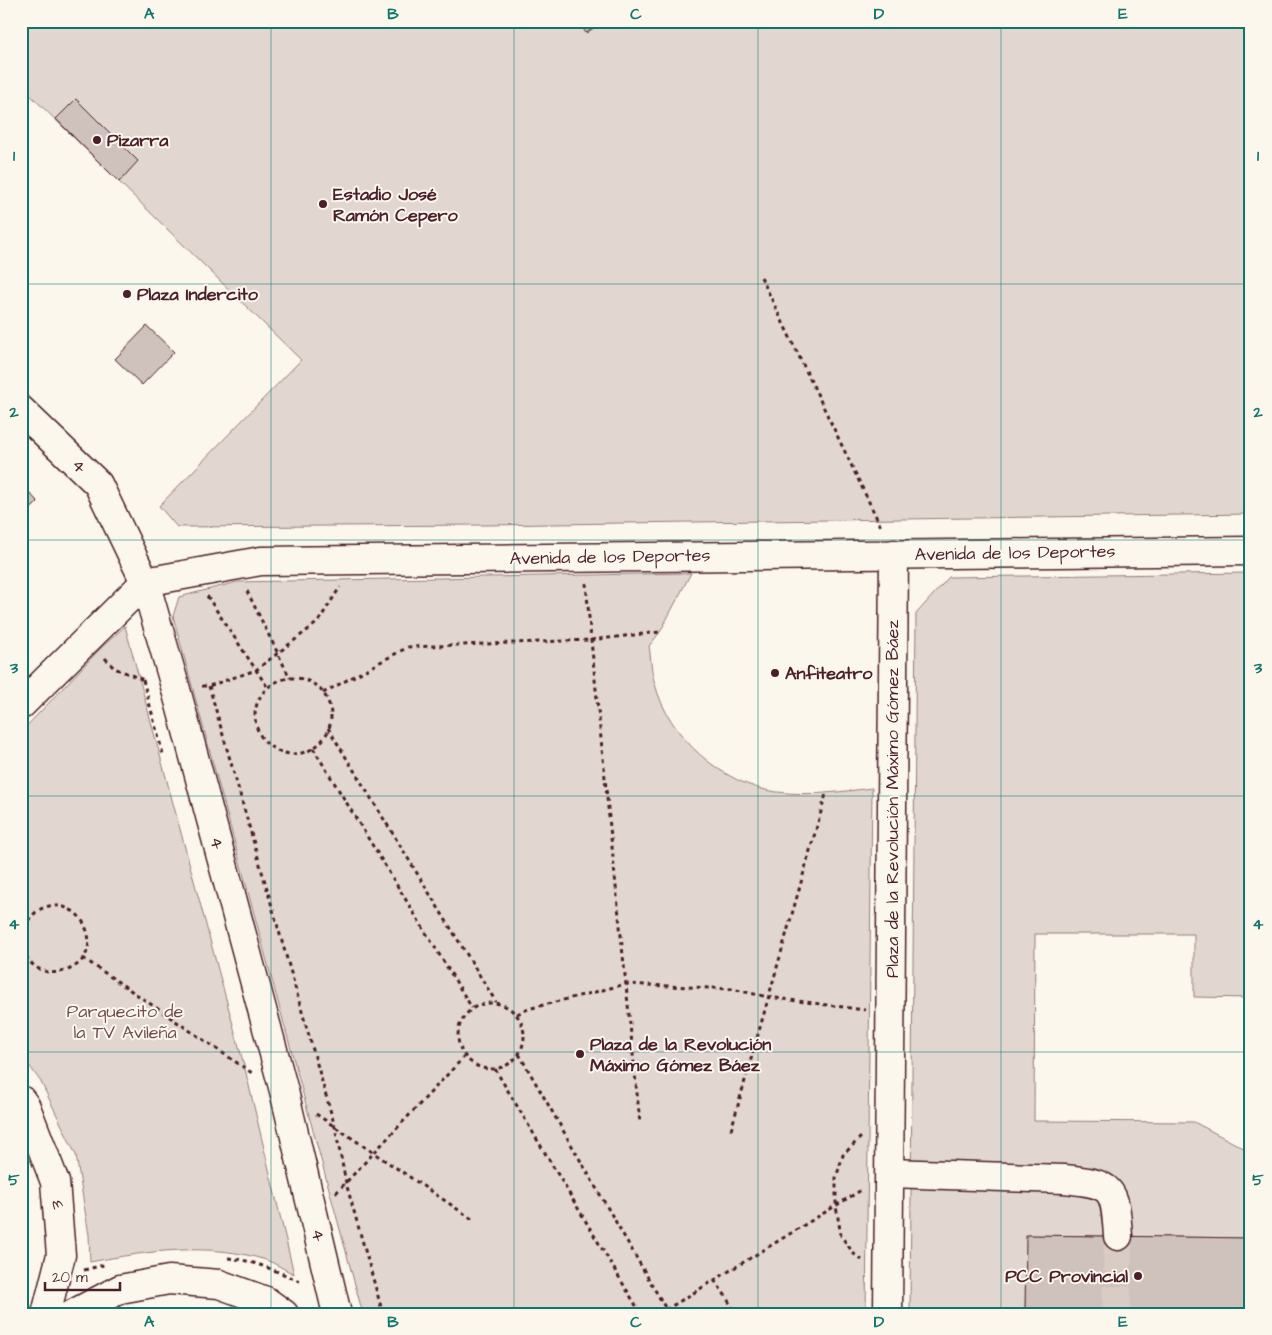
<svg xmlns="http://www.w3.org/2000/svg" width="1272" height="1335" font-family="'Architects Daughter',sans-serif">
  <style>
    .green { fill: #e2d7d0; stroke: #967b7e }
    .building { fill: #cfc2bc; stroke: #4a1f2b }
    .lines { fill: none; stroke-linecap: round; stroke-linejoin: round }
    .minor-tunnel { stroke: #d8ccc5; stroke-width: 28; stroke-dasharray: 28 14; stroke-linecap: butt }
    .minor-casing { stroke: #4a1f2b; stroke-width: 31 }
    .major-casing { stroke: #4a1f2b; stroke-width: 31 }
    .path { stroke: #4a1f2b; stroke-width: 3; stroke-dasharray: 4 4; stroke-linecap: butt }
    .minor { stroke: #fbf7ec; stroke-width: 28 }
    .major { stroke: #fbf7ec; stroke-width: 28 }
    .grid { fill: none; stroke: #0f766e; stroke-width: 1; stroke-opacity: 0.55 }
    .poi-dot { fill: #4a1f2b; stroke: #fbf7ec; stroke-width: 2 }
    .labels { text-anchor: middle; dominant-baseline: central; stroke-width: 4; stroke-linejoin: round; paint-order: stroke }
    .poi-label { font-size: 18px; font-weight: bold; fill: #4a1f2b; stroke: #fbf7ec; text-anchor: start }
    .street-label { font-size: 18px; fill: #4a1f2b; stroke: #fbf7ec }
    .park-label { font-size: 18px; fill: #704d54; stroke: #fbf7ec }
    .neatline { fill: none; stroke: #0f766e; stroke-width: 2 }
    .grid-label { font-size: 16px; text-anchor: middle; font-weight: bold; fill: #0f766e }
  </style>
  <rect width="100%" height="100%" fill="#fbf7ec"/>
  <filter id="ink" filterUnits="userSpaceOnUse"><feTurbulence type="fractalNoise" baseFrequency=".02" numOctaves="2"/><feDisplacementMap in="SourceGraphic" scale="10" xChannelSelector="R" yChannelSelector="G"/><feConvolveMatrix kernelMatrix="1 2 1 2 8 2 1 2 1" color-interpolation-filters="sRGB"/></filter>
  <g filter="url(#ink)">
    <g class="green">
      <path d="M21 21H1251V514L484 525 177 527 159 506 301 360 21 86Z"/>
      <path d="M691 573 660 632 649 646C651 658 651 672 655 684 668 736 722 785 777 792 809 796 840 792 872 788L866 1314H363L173 616 179 597 237 582Z"/>
      <path d="M1251 573V998L1194 997V934H1035L1034 1121 1194 1122 1251 1152V1238L1027 1235 1025 1314H910L916 614 949 577Z"/>
      <path d="M125 626 245 1069 294 1274C285 1270 275 1263 266 1260 208 1242 148 1251 90 1262L89 1235 76 1155 41 1082 21 1054V732L99 650Z"/>
    </g>
    <g class="building">
      <path d="M578 21H604L586 33Z"/>
      <path d="M76 99 138 161 119 182 56 119Z"/>
      <path d="M147 326 174 352 142 385 115 359Z"/>
      <path d="M21 484 38 502 21 518Z"/>
      <path d="M1026 1235 1251 1238V1314H1025Z"/>
    </g>
    <g class="lines">
      <path class="minor-tunnel" d="M1116 1314 1118 1236"/>
      <defs>
        <g id="minor">
          <path d="M145 582 261 561 1251 551"/>
          <path d="M890 1173 1064 1179C1113 1184 1115 1187 1118 1236"/>
          <path d="M888 1314 894 554"/>
        </g>
        <g id="major">
          <path d="M21 410 98 484 145 582 175 686 284 1091 337 1314"/>
          <path d="M21 705 145 582"/>
          <path d="M21 1100 26 1107 55 1182 61 1255 46 1314"/>
          <path d="M73 1314 120 1289 169 1280 219 1284 266 1301 284 1314"/>
        </g>
      </defs>
      <use href="#minor" class="minor-casing"/>
      <use href="#major" class="major-casing"/>
      <g class="path">
        <path d="M761 277 882 529"/>
        <path d="M586 583 591 640 640 1123"/>
        <path d="M247 591 290 678"/>
        <path d="M207 596 268 688"/>
        <path d="M105 658 114 668 144 680"/>
        <circle cx="293" cy="716" r="38"/>
        <path d="M143 680 163 754"/>
        <path d="M202 686H209L256 670 318 622 340 587"/>
        <path d="M209 686 335 1127 346 1183 383 1314"/>
        <path d="M323 693 408 647 591 640 660 632"/>
        <path d="M328 728 496 1002"/>
        <path d="M313 748 472 1008"/>
        <path d="M21 935C29 910 51 897 74 912 81 917 84 923 87 931 101 974 27 994 21 939"/>
        <path d="M83 958 252 1073"/>
        <circle cx="491" cy="1036" r="33"/>
        <path d="M517 1014 528 1009 626 984 732 989 768 997 865 1010"/>
        <path d="M519 1054 666 1309"/>
        <path d="M495 1069 641 1314"/>
        <path d="M316 1114 475 1221"/>
        <path d="M731 1130 826 794"/>
        <path d="M336 1193 464 1057"/>
        <path d="M228 1258C254 1260 278 1272 302 1282"/>
        <path d="M862 1260 854 1254 841 1236 836 1206V1178L843 1155 862 1136"/>
        <path d="M84 1270 107 1264"/>
        <path d="M714 1280 725 1295 736 1314"/>
        <path d="M659 1314 863 1189"/>
      </g>
      <use href="#minor" class="minor"/>
      <use href="#major" class="major"/>
    </g>
  </g>
  <path class="grid" d="M271 21V1314M514 21V1314M758 21V1314M1001 21V1314M21 284H1251M21 540H1251M21 796H1251M21 1052H1251"/>
  <g class="poi-dot">
    <circle cx="97" cy="140" r="5"/>
    <circle cx="323" cy="204" r="5"/>
    <circle cx="127" cy="294" r="5"/>
    <circle cx="775" cy="673" r="5"/>
    <circle cx="580" cy="1054" r="5"/>
    <circle cx="1138" cy="1276" r="5"/>
  </g>
  <g class="labels">
    <g class="poi-label">
      <text x="107" y="140">Pizarra</text>
      <text x="333" y="194">Estadio José<tspan x="333" dy="21">Ramón Cepero</tspan></text>
      <text x="137" y="294">Plaza Indercito</text>
      <text x="785" y="673">Anfiteatro</text>
      <text x="590" y="1044">Plaza de la Revolución<tspan x="590" dy="21">Máximo Gómez Báez</tspan></text>
      <text x="1128" y="1276" text-anchor="end">PCC Provincial</text>
    </g>
    <g class="street-label">
      <text transform="translate(79 466) rotate(44)">4</text>
      <text transform="translate(1015 553) rotate(-1)">Avenida de los Deportes</text>
      <text transform="translate(610 557) rotate(-1)">Avenida de los Deportes</text>
      <text transform="translate(892 799) rotate(-90)">Plaza de la Revolución Máximo Gómez Báez</text>
      <text transform="translate(217 843) rotate(75)">4</text>
      <text transform="translate(57 1205) rotate(-95)">3</text>
      <text transform="translate(318 1235) rotate(76)">4</text>
    </g>
    <g class="park-label">
      <text x="125" y="1011">Parquecito de<tspan x="125" dy="21">la TV Avileña</tspan></text>
    </g>
  </g>
  <rect width="1272" height="1335" fill="none" stroke="#fbf7ec" stroke-width="55"/>
  <path d="M45 1282v8h75v-8" fill="none" stroke="#4a1f2b" stroke-width="2.5"/>
  <text x="52" y="1282" font-size="15" fill="#4a1f2b" stroke="#fbf7ec" stroke-width="4" paint-order="stroke">20 m</text>
  <rect x="28" y="28" width="1216" height="1280" class="neatline"/>
  <g class="grid-label">
    <text x="149" y="19">A</text>
    <text x="393" y="19">B</text>
    <text x="636" y="19">C</text>
    <text x="879" y="19">D</text>
    <text x="1123" y="19">E</text>
    <text x="14" y="161">1</text>
    <text x="1258" y="161">1</text>
    <text x="14" y="417">2</text>
    <text x="1258" y="417">2</text>
    <text x="14" y="673">3</text>
    <text x="1258" y="673">3</text>
    <text x="14" y="929">4</text>
    <text x="1258" y="929">4</text>
    <text x="14" y="1185">5</text>
    <text x="1258" y="1185">5</text>
    <text x="149" y="1327">A</text>
    <text x="393" y="1327">B</text>
    <text x="636" y="1327">C</text>
    <text x="879" y="1327">D</text>
    <text x="1123" y="1327">E</text>
  </g>
</svg>
